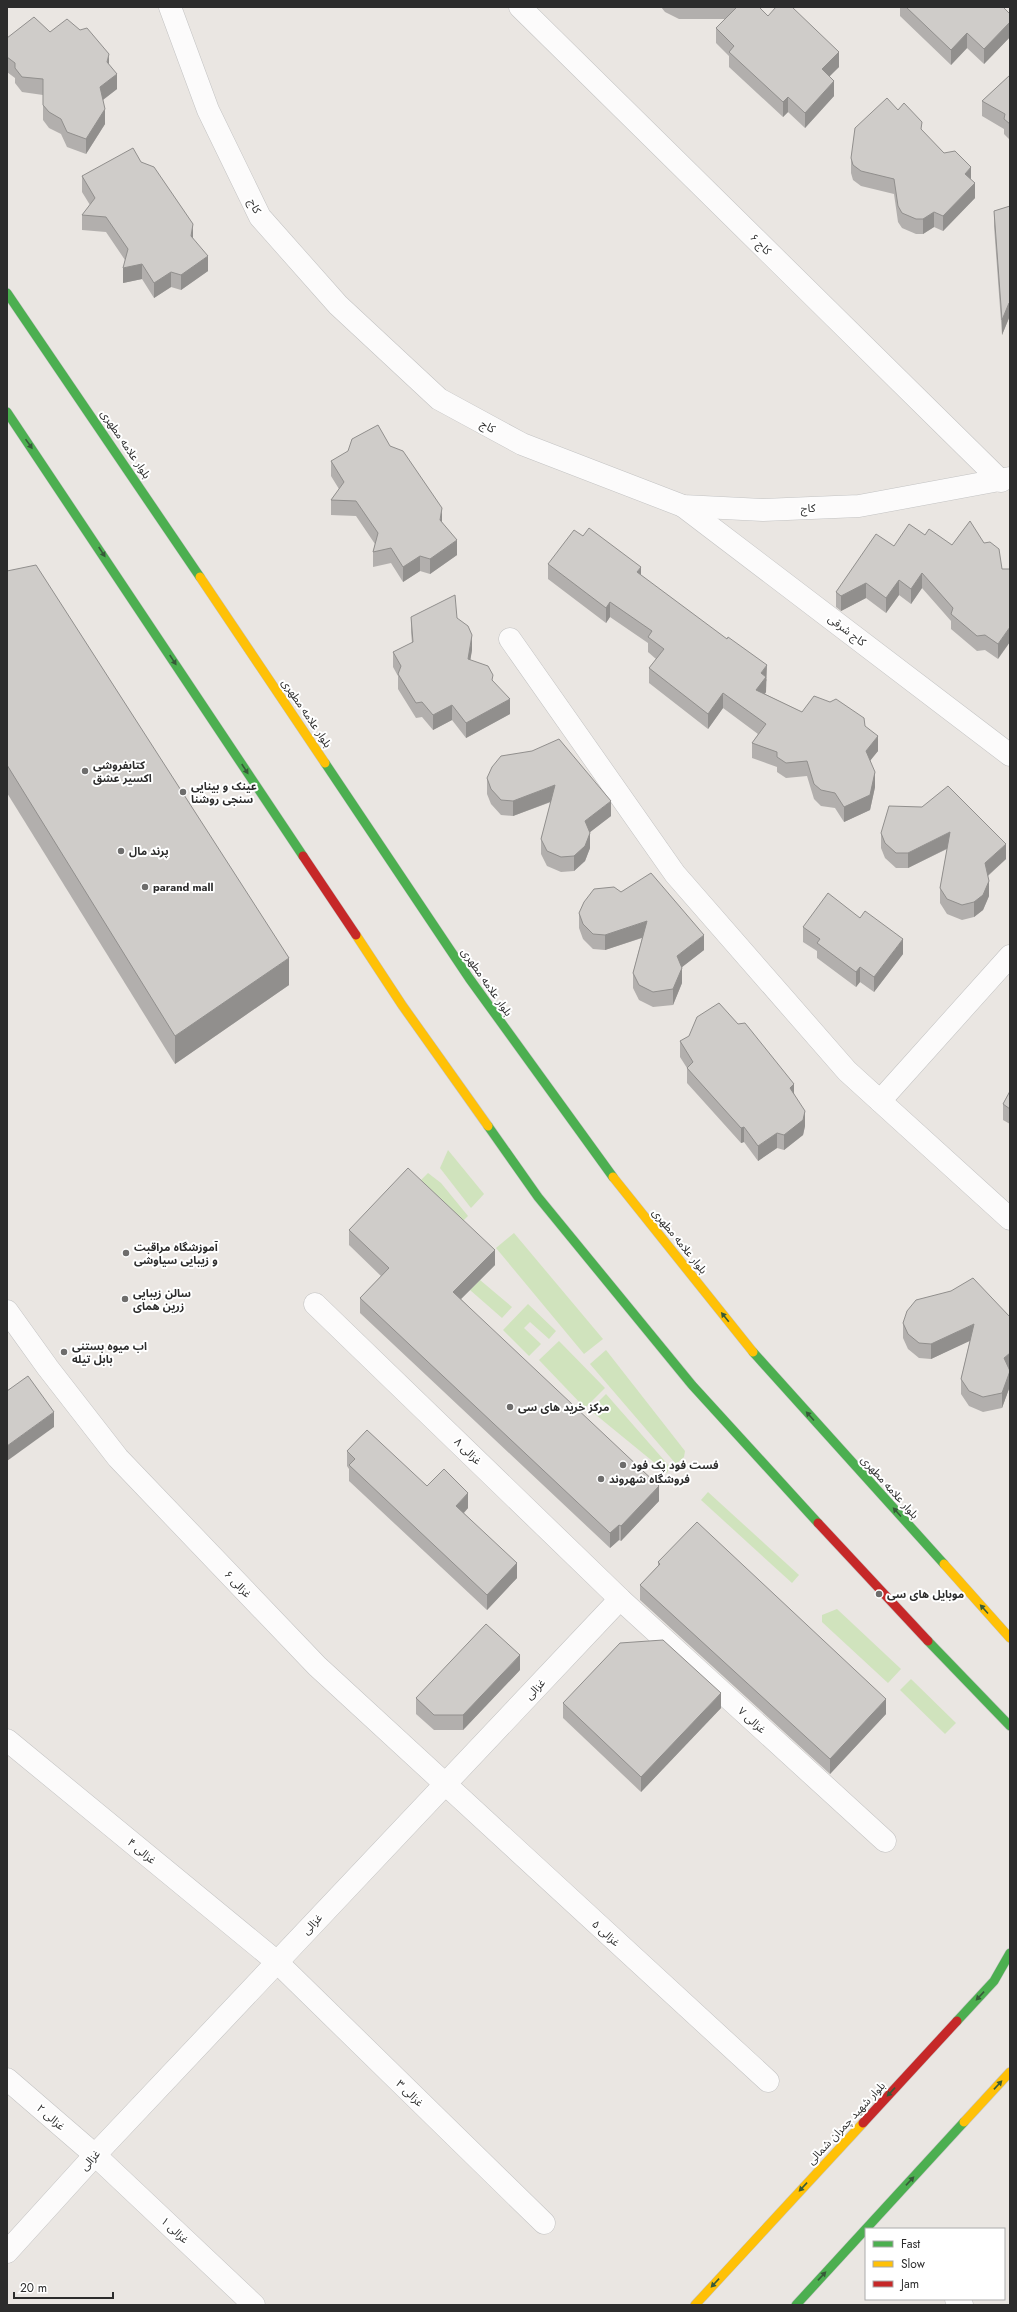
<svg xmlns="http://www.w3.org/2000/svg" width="1017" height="2312" font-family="Jost,'Noto Sans Arabic',sans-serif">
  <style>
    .grass { fill: #d0e3bd }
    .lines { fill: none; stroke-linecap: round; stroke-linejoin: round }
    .street-casing { stroke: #c3c3c3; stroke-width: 23 }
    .fast-casing { stroke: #c3c3c3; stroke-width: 10 }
    .slow-casing { stroke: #c3c3c3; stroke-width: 10 }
    .jam-casing { stroke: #c3c3c3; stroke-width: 10 }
    .street { stroke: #fcfbfb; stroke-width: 22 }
    .fast { stroke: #4caf50; stroke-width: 9 }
    .slow { stroke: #ffc107; stroke-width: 9 }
    .jam { stroke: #c62828; stroke-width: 9 }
    .wall { fill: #b2afad }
    .shaded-wall { fill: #918f8d }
    .building { fill: #cfccc9; stroke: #918f8d }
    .oneway { fill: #375a39 }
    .poi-dot { fill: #6e6d6c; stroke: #fff; stroke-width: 1.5 }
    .labels { text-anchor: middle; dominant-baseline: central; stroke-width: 4; stroke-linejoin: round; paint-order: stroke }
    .street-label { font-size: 11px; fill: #2c2c2c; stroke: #fff }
    .poi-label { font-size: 11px; font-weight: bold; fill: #2c2c2c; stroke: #fff; text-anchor: start }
  </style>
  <rect width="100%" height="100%" fill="#eae6e2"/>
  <g class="grass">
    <path d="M448 1150 484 1194 471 1208 440 1168Z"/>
    <path d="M428 1173 441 1183 468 1216 456 1228 413 1188Z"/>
    <path d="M514 1233 603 1339 584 1354 496 1248Z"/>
    <path d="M480 1280 512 1307 502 1318 470 1290Z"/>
    <path d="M528 1304 556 1331 549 1339 530 1322 524 1328 541 1344 529 1356 503 1330Z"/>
    <path d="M559 1341 605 1388 585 1408 539 1360Z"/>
    <path d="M606 1350 685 1451 684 1457 676 1464 590 1364Z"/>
    <path d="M606 1394 670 1467 667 1473 590 1410Z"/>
    <path d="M708 1492 799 1575 792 1583 701 1500Z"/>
    <path d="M837 1609 901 1669 888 1683 822 1622V1615Z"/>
    <path d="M911 1679 956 1723 945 1734 900 1690Z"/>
  </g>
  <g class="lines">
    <defs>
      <g id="street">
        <path d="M170 7 208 110 260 217 338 305 439 399 522 444 683 506 763 510 859 506 1010 478"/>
        <path d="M520 7 1001 481"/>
        <path d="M683 506 1010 755"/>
        <path d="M510 639 675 874 847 1071 1010 1219"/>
        <path d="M880 1101 1010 956"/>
        <path d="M315 1304 620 1599 885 1841"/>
        <path d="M7 1311 48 1368 118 1458 317 1666 768 2081"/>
        <path d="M7 1740 277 1962 544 2223"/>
        <path d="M7 2079 95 2155 254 2305"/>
        <path d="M7 2252 95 2155 620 1599"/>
        <path d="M956 2299 962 2305"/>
      </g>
      <g id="fast">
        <path d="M7 293 200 577"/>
        <path d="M7 412 303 856"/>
        <path d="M325 763 469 978 613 1177"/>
        <path d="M488 1126 538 1197 692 1385 818 1523"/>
        <path d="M753 1352 944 1564"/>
        <path d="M928 1641 1010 1726"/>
        <path d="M957 2021 994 1981 1010 1953"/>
        <path d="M796 2305 964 2122"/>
      </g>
      <g id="slow">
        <path d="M200 577 325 763"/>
        <path d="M356 935 402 1005 488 1126"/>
        <path d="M613 1177 753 1352"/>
        <path d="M944 1564 1010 1638"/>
        <path d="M964 2122 1010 2072"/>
        <path d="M695 2305 863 2123"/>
      </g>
      <g id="jam">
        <path d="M303 856 356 935"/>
        <path d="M818 1523 928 1641"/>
        <path d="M863 2123 957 2021"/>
      </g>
    </defs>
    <use href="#street" class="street-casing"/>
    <use href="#fast" class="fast-casing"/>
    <use href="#slow" class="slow-casing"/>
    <use href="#jam" class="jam-casing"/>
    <use href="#street" class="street"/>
    <use href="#fast" class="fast"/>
    <use href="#slow" class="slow"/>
    <use href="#jam" class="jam"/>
  </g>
  <g class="wall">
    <path d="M661 7H759L768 16 839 67 829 76 834 96 805 128 788 112 783 117 729 67V56L716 43V28L725 19H679L665 12Z"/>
    <path d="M900 7H1003L1010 14V37L984 64 967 48 951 65 900 16Z"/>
    <path d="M50 32 109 64 117 89 103 100 105 124 86 154 67 147 61 134 49 128 43 120V95L22 92 15 83V78L7 72V38Z"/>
    <path d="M1010 75V140L1004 134V129L982 116V101Z"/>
    <path d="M898 110 922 131 971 180 975 198 943 231 934 227 923 234H916L902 228 898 222 894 194 861 186 853 180 851 173V158Z"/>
    <path d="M141 162 193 238 208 271 181 290 171 287 154 298 142 279 123 283 125 260 106 232 82 230V215L90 205 82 192V176Z"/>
    <path d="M1010 206V319L1009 318 1002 335 994 226V211Z"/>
    <path d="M390 446 442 522 457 555 430 574 420 571 403 582 391 563 373 567V552L375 544 356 516 331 515V500L339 489 331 476V461Z"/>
    <path d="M925 535 952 545 984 543 999 549 998 659 985 650 977 651 951 629V621L922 588 911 604 899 595 886 613 866 598 841 611 836 607V592L894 546Z"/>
    <path d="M583 536 641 575 767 680 766 681V692L765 694 802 712 865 726 878 751 870 760 875 787 870 810 844 822 835 808 821 806 814 799 807 776 786 778 777 772V767L752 758V743L758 734 723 708 708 729 649 683V668L656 659 648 652V643L610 617 606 623 548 579V564Z"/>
    <path d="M7 571 289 985 175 1064 7 793Z"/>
    <path d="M411 617 457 618 472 650 470 660 493 682 510 714 466 738 452 720 433 730 422 717 416 718 398 689V676L393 667V652L412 643 411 632Z"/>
    <path d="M487 778 611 816 590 832V848L585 861 574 871 561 872 547 866 541 854V839L551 802 513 816 501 815 491 804 487 794Z"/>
    <path d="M881 833 1006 859 988 876 989 896 983 910 974 917 962 920 947 914 940 903V888L947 849 908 868H896L885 858 881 848Z"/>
    <path d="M579 913 704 950 682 967V983L673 1005 653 1007 639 1000 633 988V973L642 938 605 950 593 949 583 939 579 928Z"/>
    <path d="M803 927 903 954 874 992 860 982 856 987 817 958V951L803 942Z"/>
    <path d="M680 1041 794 1093 805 1126 803 1135 784 1150 777 1148 758 1161 744 1142 741 1143 687 1083V1068L680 1057Z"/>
    <path d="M1010 1091V1124L1003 1120V1104Z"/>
    <path d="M349 1230 495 1265 461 1299 659 1501 621 1541 619 1540 610 1548 360 1313V1298L381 1276 349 1245Z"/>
    <path d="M916 1300 1009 1369 1010 1370V1386L1002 1408 983 1412 969 1406 961 1394V1379L970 1340 931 1359 919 1358 908 1349 903 1338V1323Z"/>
    <path d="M347 1451 427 1486 468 1508 464 1513 517 1578 487 1610 349 1481V1469L347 1466Z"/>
    <path d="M658 1562 886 1714 830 1774 640 1600V1585L658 1566Z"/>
    <path d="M520 1670 463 1730H434L416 1714V1698Z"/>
    <path d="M563 1703 721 1708 641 1792 563 1718Z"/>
  </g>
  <g class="shaded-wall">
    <path d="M1010 22V37L984 64V49Z"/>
    <path d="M967 33V48L951 65V50Z"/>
    <path d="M839 52V67L822 84V69Z"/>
    <path d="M109 54V69L107 62Z"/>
    <path d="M117 74V89L100 102V87Z"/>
    <path d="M834 81V96L805 128V113Z"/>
    <path d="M788 97V112L783 117V102Z"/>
    <path d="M105 109V124L86 154V139Z"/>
    <path d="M971 167V182L965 174Z"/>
    <path d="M975 183V198L943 231V216Z"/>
    <path d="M934 212V227L923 234V219Z"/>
    <path d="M193 224V239L191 236Z"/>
    <path d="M208 256V271L181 290V275Z"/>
    <path d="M142 264V279L123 283V268Z"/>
    <path d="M171 272V287L154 298V283Z"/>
    <path d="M1009 303V318L1002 335V320Z"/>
    <path d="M442 508V523L440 520Z"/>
    <path d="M457 540V555L430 574V559Z"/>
    <path d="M420 556V571L403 582V567Z"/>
    <path d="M641 567V582L637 572Z"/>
    <path d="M922 573V588L911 604V589Z"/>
    <path d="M899 580V595L886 613V598Z"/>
    <path d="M866 583V598L841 611V596Z"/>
    <path d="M610 602V617L606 623V608Z"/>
    <path d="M1010 627V642L998 659V644Z"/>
    <path d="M472 635V650L468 674V659Z"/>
    <path d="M767 665 766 692 756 705V690L761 673Z"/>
    <path d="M723 693V708L708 729V714Z"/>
    <path d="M510 699V714L466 738V723Z"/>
    <path d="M452 705V720L433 730V715Z"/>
    <path d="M878 736V751L866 766V751Z"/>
    <path d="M875 772V787L870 810 844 822V807Z"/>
    <path d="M555 785V800L513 816V801Z"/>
    <path d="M611 801V816L585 836V821Z"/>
    <path d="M950 832V847L908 868V853Z"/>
    <path d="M590 833V848L585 861 574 871V856Z"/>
    <path d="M1006 844V859L985 878V863Z"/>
    <path d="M989 881V896L983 910 974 917V902Z"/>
    <path d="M647 921V936L605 950V935Z"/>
    <path d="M704 935V950L677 971V956Z"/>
    <path d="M903 939V954L874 992V977Z"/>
    <path d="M289 958V985L175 1064V1036Z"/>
    <path d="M860 967V982L856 987V972Z"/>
    <path d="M682 968V983L673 1005V989Z"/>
    <path d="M794 1084V1099L790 1088Z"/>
    <path d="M805 1111V1126L803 1135 784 1150V1135Z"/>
    <path d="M744 1127V1142L741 1143V1128Z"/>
    <path d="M777 1133V1148L758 1161V1146Z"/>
    <path d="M495 1250V1265L453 1307V1292Z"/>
    <path d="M974 1324V1339L931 1359V1344Z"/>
    <path d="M1010 1353V1368L1004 1374V1358Z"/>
    <path d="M1010 1371V1386L1002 1408V1393Z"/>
    <path d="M54 1412V1427L7 1461V1446Z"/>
    <path d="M659 1486V1501L621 1541V1526Z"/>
    <path d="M468 1493V1508L456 1521V1506Z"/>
    <path d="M619 1525V1540L610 1548V1533Z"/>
    <path d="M517 1563V1578L487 1610V1595Z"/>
    <path d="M520 1655V1670L463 1730V1715Z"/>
    <path d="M721 1693V1708L641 1792V1777Z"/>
    <path d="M886 1699V1714L830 1774V1759Z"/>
  </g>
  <g class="building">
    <path d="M737 7H759L768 16 776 7H792L839 52 822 69 834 81 805 113 788 97 783 102 729 52 734 46 716 28Z"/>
    <path d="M906 7H1003L1010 14V22L984 49 967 33 951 50Z"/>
    <path d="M34 17 50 32 67 19 80 30 87 28 109 54 107 62 117 74 100 87 105 109 86 139 67 132 61 119 49 112 43 105V79L22 77 15 68V63L7 57V38Z"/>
    <path d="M1010 75V124L1004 119 1005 114 982 101Z"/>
    <path d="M887 98 898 110 904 103 922 122 921 129 944 153 955 151 971 167 965 174 975 183 943 216 934 212 923 219H916L902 213 898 206 894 179 861 171 853 165 851 158 855 128Z"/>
    <path d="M133 148 141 162 154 167 193 224 191 236 208 256 181 275 171 272 154 283 142 264 123 268 128 249 106 217 82 215 95 198 82 176Z"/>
    <path d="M1010 206V304L1009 303 1002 320 994 211Z"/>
    <path d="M378 425 390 446 403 451 442 508 440 520 457 540 430 559 420 556 403 567 391 548 373 552 378 533 356 501 331 500 344 482 331 461 348 451 352 439Z"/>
    <path d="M970 521 984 543 990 542 999 549 1002 569H1010V627L998 644 985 635 977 636 951 614 953 608 922 573 911 589 899 580 886 598 866 583 841 596 836 592 876 534 894 546 909 524 925 535 929 529 952 545Z"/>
    <path d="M589 528 641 567 637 572 727 639 728 637 767 665 761 673 766 677 756 690 802 712 814 696 830 702 836 699 864 718 865 726 878 736 866 751 875 772 870 795 844 807 835 793 821 790 814 784 807 761 786 763 777 757V752L752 743 766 724 723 693 708 714 649 668 664 649 648 637 652 631 610 602 606 608 548 564 574 530 583 536Z"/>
    <path d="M36 565 289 958 175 1036 7 765V571Z"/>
    <path d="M455 595 457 618 468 626 472 635 468 659 488 666 493 675 492 680 510 699 466 723 452 705 433 715 422 702 416 703 398 674 401 666 393 652 413 642 411 617Z"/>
    <path d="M559 739 611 801 585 821 590 833 585 846 574 856 561 857 547 851 541 839 555 785 513 801 501 800 491 789 487 778 492 767 501 756 532 751Z"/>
    <path d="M948 786 1006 844 985 863 989 881 983 895 974 902 962 905 947 899 940 888 950 832 908 853H896L885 843 881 833 889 806 922 807Z"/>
    <path d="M651 873 704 935 677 956 682 968 673 989 653 992 639 985 633 973 647 921 605 935 593 934 583 924 579 913 584 902 594 889 614 887 621 892Z"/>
    <path d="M828 893 860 918 865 911 903 939 874 977 860 967 856 972 817 943 820 939 803 927Z"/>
    <path d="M719 1003 738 1024 745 1023 794 1084 790 1088 805 1111 803 1120 784 1135 777 1133 758 1146 744 1127 741 1128 687 1068 693 1062 680 1041 689 1036 697 1017Z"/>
    <path d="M1010 1091V1109L1003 1104Z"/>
    <path d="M408 1168 495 1250 453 1292 659 1486 621 1526 619 1525 610 1533 360 1298 389 1268 349 1230Z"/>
    <path d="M973 1278 1010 1317V1353L1004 1358 1010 1371 1002 1393 983 1397 969 1391 961 1379 974 1324 931 1344 919 1343 908 1334 903 1323 907 1311 916 1300 951 1291Z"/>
    <path d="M28 1376 54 1412 7 1446V1391Z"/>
    <path d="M367 1430 427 1486 444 1469 468 1493 456 1506 517 1563 487 1595 349 1465 355 1459 347 1451Z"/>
    <path d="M697 1522 886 1699 830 1759 640 1585 660 1564 658 1562Z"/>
    <path d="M486 1624 520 1655 463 1715H434L416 1698Z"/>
    <path d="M663 1640 721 1693 641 1777 563 1703 620 1643Z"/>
  </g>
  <defs><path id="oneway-solid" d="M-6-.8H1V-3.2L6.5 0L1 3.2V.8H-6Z"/></defs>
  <g class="oneway">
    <use href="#oneway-solid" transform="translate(29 444) rotate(55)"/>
    <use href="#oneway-solid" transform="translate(102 552) rotate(57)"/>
    <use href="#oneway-solid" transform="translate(173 660) rotate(57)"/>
    <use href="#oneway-solid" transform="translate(245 769) rotate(57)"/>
    <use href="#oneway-solid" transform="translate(725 1317) rotate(-129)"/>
    <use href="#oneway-solid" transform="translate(810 1416) rotate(-132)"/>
    <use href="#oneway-solid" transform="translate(897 1512) rotate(-132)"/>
    <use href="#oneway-solid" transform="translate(984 1609) rotate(-132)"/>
    <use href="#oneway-solid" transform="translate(980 1996) rotate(133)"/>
    <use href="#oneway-solid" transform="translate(998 2085) rotate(-47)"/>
    <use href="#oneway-solid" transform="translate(891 2092) rotate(133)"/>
    <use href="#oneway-solid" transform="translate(910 2181) rotate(-47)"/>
    <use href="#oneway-solid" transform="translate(803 2187) rotate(133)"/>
    <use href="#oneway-solid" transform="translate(822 2276) rotate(-47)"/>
    <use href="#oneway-solid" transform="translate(715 2283) rotate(133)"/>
  </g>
  <g class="poi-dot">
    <circle cx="85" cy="771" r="4"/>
    <circle cx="183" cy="792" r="4"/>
    <circle cx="121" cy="851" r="4"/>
    <circle cx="145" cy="887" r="4"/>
    <circle cx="126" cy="1253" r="4"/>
    <circle cx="125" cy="1299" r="4"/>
    <circle cx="64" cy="1352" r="4"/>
    <circle cx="510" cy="1407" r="4"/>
    <circle cx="623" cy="1465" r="4"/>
    <circle cx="601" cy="1479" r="4"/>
    <circle cx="879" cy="1594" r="4"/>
  </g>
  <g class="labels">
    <g class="street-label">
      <text transform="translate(255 206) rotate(64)">کاج</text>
      <text transform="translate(761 244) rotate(45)">کاج ۶</text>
      <text transform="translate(488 426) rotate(29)">کاج</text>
      <text transform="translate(126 444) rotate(56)">بلوار علامه مطهری</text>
      <text transform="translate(808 508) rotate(-2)">کاج</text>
      <text transform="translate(847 630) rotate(37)">کاج شرقی</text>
      <text transform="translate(307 713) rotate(56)">بلوار علامه مطهری</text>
      <text transform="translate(487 982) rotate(55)">بلوار علامه مطهری</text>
      <text transform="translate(680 1241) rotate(51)">بلوار علامه مطهری</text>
      <text transform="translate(468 1451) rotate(44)">غزالی ۸</text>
      <text transform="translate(890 1487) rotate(48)">بلوار علامه مطهری</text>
      <text transform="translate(238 1584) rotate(46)">غزالی ۶</text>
      <text transform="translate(535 1689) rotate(-47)">غزالی</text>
      <text transform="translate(752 1720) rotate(42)">غزالی ۷</text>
      <text transform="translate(142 1851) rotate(40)">غزالی ۴</text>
      <text transform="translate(312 1924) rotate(-47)">غزالی</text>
      <text transform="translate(606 1933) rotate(42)">غزالی ۵</text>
      <text transform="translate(410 2093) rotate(44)">غزالی ۳</text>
      <text transform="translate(51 2117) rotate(41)">غزالی ۲</text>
      <text transform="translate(846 2123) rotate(-47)">بلوار شهید چمران شمالی</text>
      <text transform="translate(90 2160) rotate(-48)">غزالی</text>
      <text transform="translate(175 2230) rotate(43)">غزالی ۱</text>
    </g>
    <g class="poi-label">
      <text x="93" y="765">کتابفروشی<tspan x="93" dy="13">اکسیر عشق</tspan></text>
      <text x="191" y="786">عینک و بینایی<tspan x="191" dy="13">سنجی روشنا</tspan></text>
      <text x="129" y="851">پرند مال</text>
      <text x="153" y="887">parand mall</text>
      <text x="134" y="1247">آموزشگاه مراقبت<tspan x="134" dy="13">و زیبایی سیاوشی</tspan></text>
      <text x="133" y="1293">سالن زیبایی<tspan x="133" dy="13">زرین همای</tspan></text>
      <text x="72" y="1346">اب میوه بستنی<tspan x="72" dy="13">بابل تیله</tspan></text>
      <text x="518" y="1407">مرکز خرید های سی</text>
      <text x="631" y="1465">فست فود پک فود</text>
      <text x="609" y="1479">فروشگاه شهروند</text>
      <text x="887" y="1594">موبایل های سی</text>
    </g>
  </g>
  <rect width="1017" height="2312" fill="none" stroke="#2c2c2c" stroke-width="16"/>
  <rect x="865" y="2228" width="140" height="72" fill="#ffffff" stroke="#ababab"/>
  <rect x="873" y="2241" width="20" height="6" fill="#4caf50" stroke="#ababab"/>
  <text x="901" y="2248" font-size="12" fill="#2c2c2c">Fast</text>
  <rect x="873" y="2261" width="20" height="6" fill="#ffc107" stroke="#ababab"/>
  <text x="901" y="2268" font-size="12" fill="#2c2c2c">Slow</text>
  <rect x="873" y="2281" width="20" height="6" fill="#c62828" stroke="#ababab"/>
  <text x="901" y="2288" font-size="12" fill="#2c2c2c">Jam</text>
  <path d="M14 2292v6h99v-6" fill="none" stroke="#2c2c2c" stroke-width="2"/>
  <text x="20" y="2292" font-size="12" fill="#2c2c2c" stroke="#ffffff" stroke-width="3" paint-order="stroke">20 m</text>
</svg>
